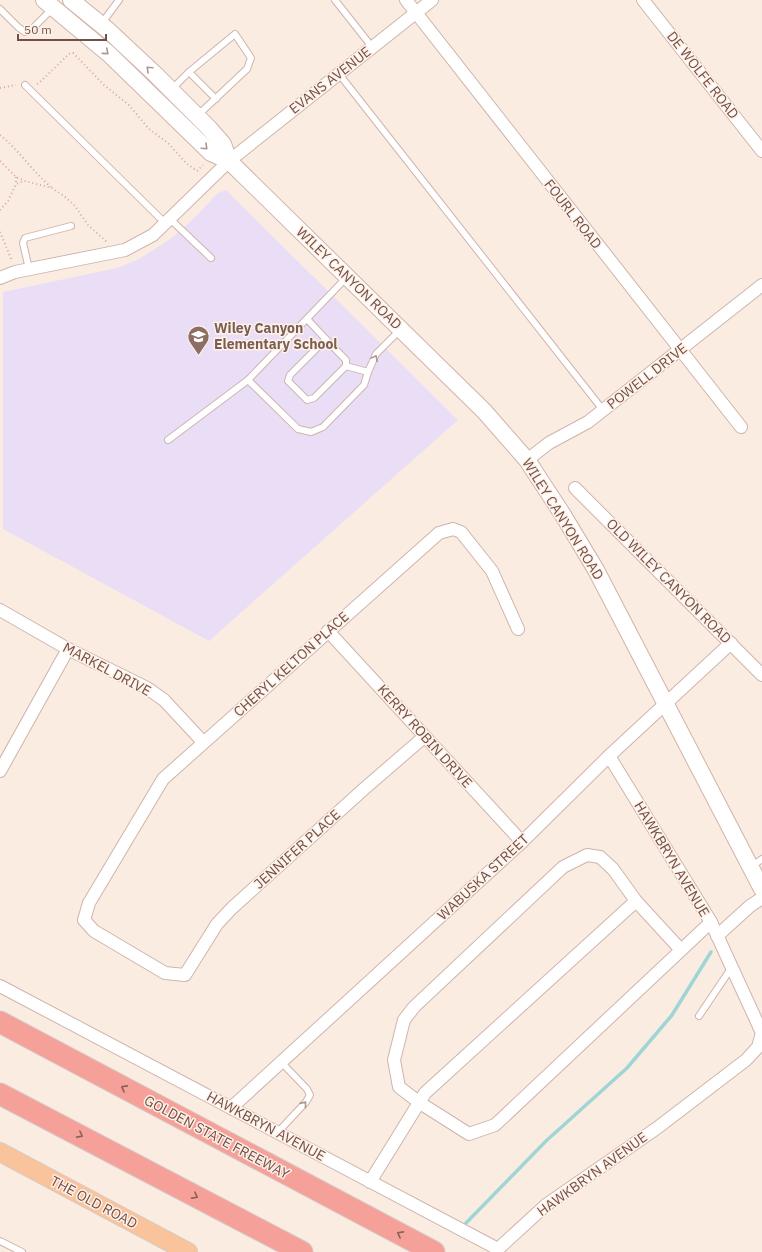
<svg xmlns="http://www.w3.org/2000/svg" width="762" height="1252" font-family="'IBM Plex Sans',sans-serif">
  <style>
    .education { fill: #eadef7 }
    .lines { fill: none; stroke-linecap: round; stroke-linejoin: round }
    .stream { stroke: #9dd6d4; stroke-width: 3.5 }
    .lane-casing { stroke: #ceb4ac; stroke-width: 8 }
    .street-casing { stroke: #ceb4ac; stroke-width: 14 }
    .secondary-casing { stroke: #d1b3a9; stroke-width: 18 }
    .primary-casing { stroke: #d5cac8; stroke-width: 20 }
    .highway-casing { stroke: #d5cac8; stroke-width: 23 }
    .path { stroke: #d5a89d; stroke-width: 2; stroke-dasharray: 1 3; stroke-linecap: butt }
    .lane { stroke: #fff; stroke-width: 6 }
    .street { stroke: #fff; stroke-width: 12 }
    .secondary { stroke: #fff; stroke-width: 16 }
    .primary { stroke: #f9c49b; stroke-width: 18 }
    .highway { stroke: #f5a099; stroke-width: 21 }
    .oneway { stroke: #aa9692 }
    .oneway2 { stroke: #8c6059 }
    .labels { text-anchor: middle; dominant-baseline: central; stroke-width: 3; stroke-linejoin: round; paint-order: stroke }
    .street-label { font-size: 14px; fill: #725049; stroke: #fff1e7 }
    .education-label { font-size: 14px; font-weight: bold; fill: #785e54; stroke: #fff1e7; text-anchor: start }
  </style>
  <rect width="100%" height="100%" fill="#fbece1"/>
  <path class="education" d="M226 190 458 420 209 641 3 529V292L117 268 139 259 172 238 194 218 218 193Z"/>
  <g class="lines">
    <path class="stream" d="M466 1223 546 1141 627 1068 672 1015 711 952"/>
    <defs>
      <g id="lane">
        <path d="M335 0 372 47"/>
        <path d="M0 9 18 27 25 32 34 27 52 9"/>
        <path d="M102 23 119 0"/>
        <path d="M189 72 216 99"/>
        <path d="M339 74 603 410"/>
        <path d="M25 85 166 224"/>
        <path d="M172 89 189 72 235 34 251 58 247 69 198 115"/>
        <path d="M170 219 211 258"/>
        <path d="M29 269 23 243 25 238 71 226"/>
        <path d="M308 320C320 333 333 347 346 360V366L314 398 307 400 288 381 290 375 326 339"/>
        <path d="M346 366 368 372 376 354 400 330"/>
        <path d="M248 380 298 429 311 432 323 427 364 385 368 372"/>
        <path d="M168 440 248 380 347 277"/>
        <path d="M751 867 762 859"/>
        <path d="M699 1016 732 967"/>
        <path d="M277 1133 306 1102 310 1095 307 1089 281 1062"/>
        <path d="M0 1241 22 1252"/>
      </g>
      <g id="street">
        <path d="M406 0 741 427"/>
        <path d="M643 0 762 151"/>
        <path d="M0 278 15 272 125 250 153 235 229 161 432 0"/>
        <path d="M527 460 549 443 588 422 762 285"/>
        <path d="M575 488 762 675"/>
        <path d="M0 610 68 649 147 688 164 700 203 742"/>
        <path d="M328 631 522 842"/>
        <path d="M424 737 365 788 232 908 217 924 185 975 165 973 94 931 84 920 89 903 163 779 439 533 453 529 461 532 492 571 518 629"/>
        <path d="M0 771 68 649"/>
        <path d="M717 936 750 906 762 898"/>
        <path d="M681 950 636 901 613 869 600 857 587 855 563 867 414 1007 404 1020 394 1060 399 1087 420 1103 469 1134 495 1125 711 922"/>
        <path d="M0 986 498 1249 546 1205 657 1128 746 1060 758 1047 762 1033 711 922 609 756"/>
        <path d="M231 1108 522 842 609 756 731 643"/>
        <path d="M370 1182 425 1093 636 901"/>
      </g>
      <g id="secondary">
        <path d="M44 0 109 54 211 153 229 161 484 411 527 460 563 515 596 570 762 889"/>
        <path d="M71 0 109 31 155 74 209 128 223 144 229 161"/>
      </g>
      <path id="primary" d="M0 1152 188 1252"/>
      <g id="highway">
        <path d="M0 1022 434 1252"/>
        <path d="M0 1094 302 1252"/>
      </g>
    </defs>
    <use href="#lane" class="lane-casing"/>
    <use href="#street" class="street-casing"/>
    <use href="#secondary" class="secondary-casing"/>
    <use href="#primary" class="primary-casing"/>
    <use href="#highway" class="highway-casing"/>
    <g class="path">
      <path d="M37 84 39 83 69 54 73 53 104 85 129 105 149 129 169 144 186 163 197 171 203 165"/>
      <path d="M0 88 16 85"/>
      <path d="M0 135C19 150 32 171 51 187"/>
      <path d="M0 161 16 177 25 181 52 188 64 196 75 206 88 225 107 242"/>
      <path d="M16 177V184"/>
      <path d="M0 210 8 201 16 184 24 181"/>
      <path d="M0 232 12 261"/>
    </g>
    <use href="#lane" class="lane"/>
    <use href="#street" class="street"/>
    <use href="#secondary" class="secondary"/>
    <use href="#primary" class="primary"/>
    <use href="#highway" class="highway"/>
  </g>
  <defs><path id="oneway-chevron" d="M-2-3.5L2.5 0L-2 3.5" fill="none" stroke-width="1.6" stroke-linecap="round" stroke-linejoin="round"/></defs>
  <g class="oneway">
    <use href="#oneway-chevron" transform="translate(106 52) rotate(41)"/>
    <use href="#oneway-chevron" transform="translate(149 69) rotate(-137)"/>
    <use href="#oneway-chevron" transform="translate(205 147) rotate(43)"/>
    <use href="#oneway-chevron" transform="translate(375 358) rotate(-62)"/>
    <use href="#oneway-chevron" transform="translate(304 1104) rotate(-51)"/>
  </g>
  <g class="oneway2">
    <use href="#oneway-chevron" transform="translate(124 1088) rotate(-152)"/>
    <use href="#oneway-chevron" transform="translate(80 1135) rotate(28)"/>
    <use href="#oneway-chevron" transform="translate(195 1196) rotate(28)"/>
    <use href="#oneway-chevron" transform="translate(400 1234) rotate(-152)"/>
  </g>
  <defs>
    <symbol id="school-pin" viewBox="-11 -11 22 30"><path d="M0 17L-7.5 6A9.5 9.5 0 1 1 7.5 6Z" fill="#8d6e63" stroke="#fff1e7"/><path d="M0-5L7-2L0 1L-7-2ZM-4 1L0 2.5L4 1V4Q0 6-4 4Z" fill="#fff"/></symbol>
  </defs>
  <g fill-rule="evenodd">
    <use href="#school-pin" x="186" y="324" width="25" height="34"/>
  </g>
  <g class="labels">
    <g class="street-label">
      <text transform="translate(703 75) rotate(52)">DE WOLFE ROAD</text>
      <text transform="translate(330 80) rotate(-38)">EVANS AVENUE</text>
      <text transform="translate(573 214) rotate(52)">FOURL ROAD</text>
      <text transform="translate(349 278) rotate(44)">WILEY CANYON ROAD</text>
      <text transform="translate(647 376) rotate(-38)">POWELL DRIVE</text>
      <text transform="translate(563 519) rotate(58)">WILEY CANYON ROAD</text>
      <text transform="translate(669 581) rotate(45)">OLD WILEY CANYON ROAD</text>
      <text transform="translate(291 664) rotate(-42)">CHERYL KELTON PLACE</text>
      <text transform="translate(107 669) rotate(28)">MARKEL DRIVE</text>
      <text transform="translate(425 736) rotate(48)">KERRY ROBIN DRIVE</text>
      <text transform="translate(297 849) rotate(-42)">JENNIFER PLACE</text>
      <text transform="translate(672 859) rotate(59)">HAWKBRYN AVENUE</text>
      <text transform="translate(483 877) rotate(-43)">WABUSKA STREET</text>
      <text transform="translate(266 1126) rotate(28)">HAWKBRYN AVENUE</text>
      <text transform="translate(217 1137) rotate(28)">GOLDEN STATE FREEWAY</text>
      <text transform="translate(592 1174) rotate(-36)">HAWKBRYN AVENUE</text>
      <text transform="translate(94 1202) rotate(28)">THE OLD ROAD</text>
    </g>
    <g class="education-label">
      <text x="214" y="328">Wiley Canyon<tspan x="214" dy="16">Elementary School</tspan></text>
    </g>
  </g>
  <path d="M18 34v6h88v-6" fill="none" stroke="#725049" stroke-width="2"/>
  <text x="24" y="34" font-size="12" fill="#725049" stroke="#fff1e7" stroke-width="3" paint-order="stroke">50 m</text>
</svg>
